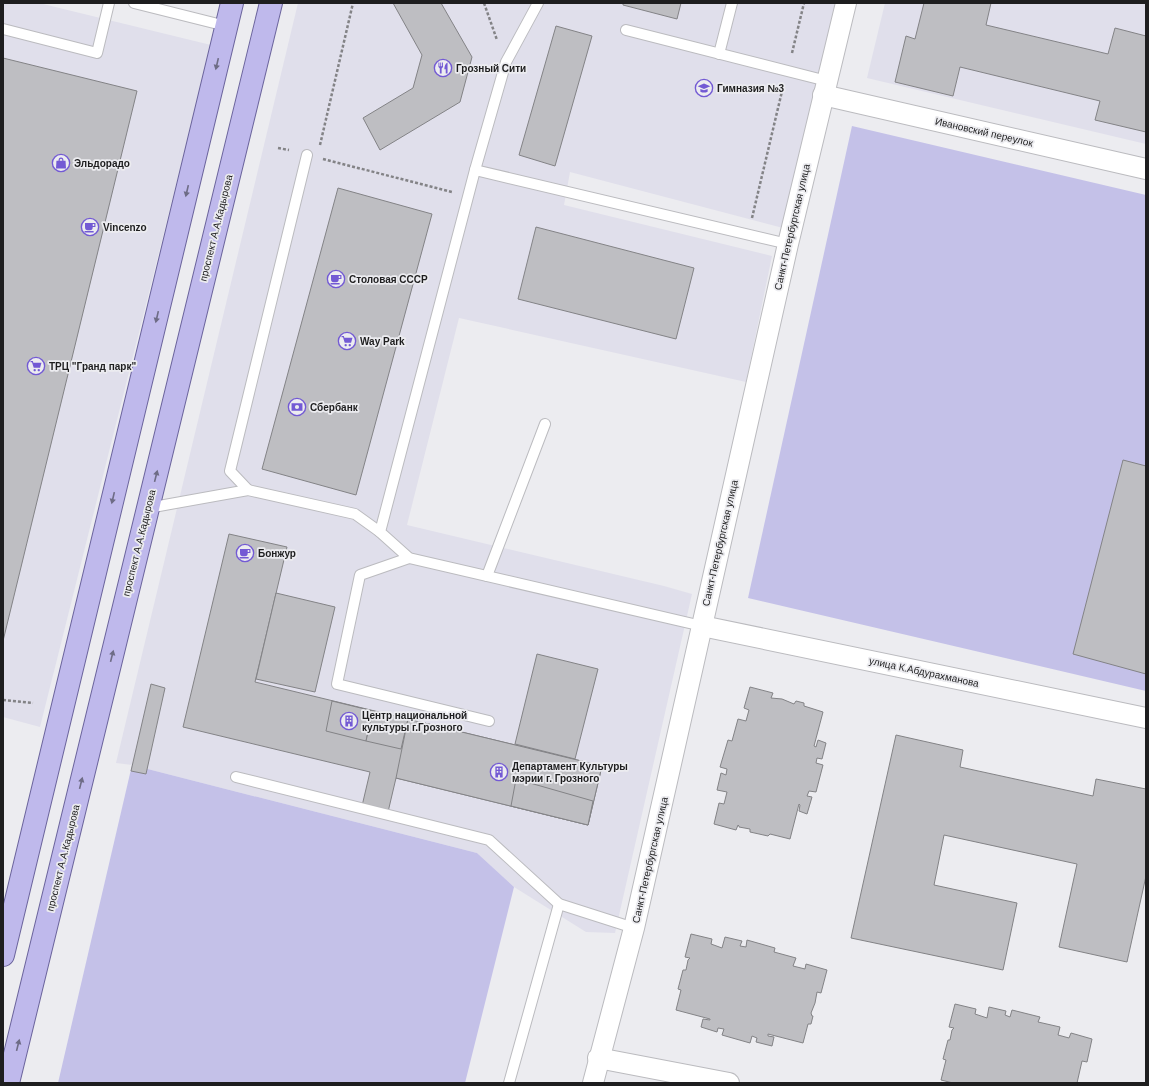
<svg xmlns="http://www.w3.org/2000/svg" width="1149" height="1086" font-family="Helvetica,sans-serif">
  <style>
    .built { fill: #e0dfeb }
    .green { fill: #c4c1e8 }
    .building { fill: #bebec2; stroke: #838386 }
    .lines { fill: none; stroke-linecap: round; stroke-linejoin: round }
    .lane-casing { stroke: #bbbbbf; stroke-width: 12 }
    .street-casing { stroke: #bbbbbf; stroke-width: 22 }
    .primary-casing { stroke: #6b649c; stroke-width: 24 }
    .path { stroke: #838386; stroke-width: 2.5; stroke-dasharray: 3 2; stroke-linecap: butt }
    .lane { stroke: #fff; stroke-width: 10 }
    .street { stroke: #fff; stroke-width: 20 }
    .primary { stroke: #bfb9ec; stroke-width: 22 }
    .oneway { fill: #6e6c86 }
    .labels { text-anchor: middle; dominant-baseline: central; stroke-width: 3.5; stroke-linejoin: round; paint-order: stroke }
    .poi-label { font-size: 10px; font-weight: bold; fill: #1e1e1f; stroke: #ececf0; text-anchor: start }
    .street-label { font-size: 10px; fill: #1e1e1f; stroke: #ececf0 }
  </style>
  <rect width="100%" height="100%" fill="#ececf0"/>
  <g class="built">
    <path d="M3 3H39L211 45 40 727 3 717Z"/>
    <path d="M298 3H835L783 228 570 172 564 205 772 256 746 382 459 318 407 525 664 586 692 594 615 933 586 932 514 887 477 853 132 765 116 763Z"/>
    <path d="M885 3H1146V144L867 78Z"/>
  </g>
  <g class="green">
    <path d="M852 126 1146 195V691L748 598Z"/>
    <path d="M132 765 477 853 514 887 465 1083H58Z"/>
  </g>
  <g class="building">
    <path d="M393 3H441L472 57 460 102 380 150 363 118 413 88 422 55Z"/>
    <path d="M623 3H681L677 19 623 5Z"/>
    <path d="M924 3H991L986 25 1108 54 1115 28 1146 36V132L1095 120 1100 101 960 67 953 96 895 82 906 36 915 39Z"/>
    <path d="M556 26 592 36 555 166 519 155Z"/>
    <path d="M3 58 137 91 3 641Z"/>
    <path d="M338 188 432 214 356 495 262 469Z"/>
    <path d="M536 227 694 268 676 339 518 299Z"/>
    <path d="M1123 460 1146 466V674L1073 654Z"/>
    <path d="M229 534 287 547 255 682 602 766 588 825 396 778 388 812 362 806 370 772 183 727Z"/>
    <path d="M276 593 335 607 315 692 256 679Z"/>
    <path d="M537 654 598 669 575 759 515 744Z"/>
    <path d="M151 684 165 688 146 774 131 771Z"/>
    <path d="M750 687 773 693 771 698 782 699 794 704 796 701 804 703V706L823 712 814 746 816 747 818 740 826 743 822 759 817 758 816 763 823 765 816 792 809 791 807 796 812 797 807 814 799 811 800 805 799 804 790 839 770 834 768 836 750 832V829L739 827V826L738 825 736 830 714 824 719 803 724 804 727 792 717 790 721 773 726 775 727 769 720 767 728 740 732 741 738 719 746 721 749 710 744 708Z"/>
    <path d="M332 701 373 711 366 741 326 731Z"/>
    <path d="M373 711 408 719 401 749 366 741Z"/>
    <path d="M408 719 602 766 588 825 396 778Z"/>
    <path d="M896 735 963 750 960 767 1093 796 1096 779 1146 789V876L1127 962 1059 947 1077 864 944 835 934 885 1017 903 1003 970 851 938Z"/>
    <path d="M516 779 593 801 588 825 511 806Z"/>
    <path d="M691 934 712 939 711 944 722 948 725 937 742 941 740 946 746 947 747 940 775 948 774 952 796 958 793 966 805 969 806 964 827 970 821 993 817 992 815 1003 811 1013 812 1016H813L811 1024H808L803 1043 768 1034V1036L774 1037 772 1046 756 1042 757 1038 752 1036 750 1043 722 1035 724 1029 718 1028 717 1032 701 1027 703 1019 710 1020V1019L676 1010 681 990 678 989 683 970H686L688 960 690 958 685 957Z"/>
    <path d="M955 1004 976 1009 975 1014 987 1018 989 1007 1006 1011 1005 1015 1010 1017 1012 1010 1040 1017 1038 1022 1060 1027 1058 1035 1069 1038 1071 1033 1092 1039 1087 1062 1082 1061 1077 1083H953L941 1080 946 1060 943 1059 948 1040H950L952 1030 954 1028 949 1027Z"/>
  </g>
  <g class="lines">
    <defs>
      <g id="lane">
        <path d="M134 3 226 26"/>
        <path d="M3 29 97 53 109 3"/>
        <path d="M626 30 827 81"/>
        <path d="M719 54 732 3"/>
        <path d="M475 170 506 62 538 3"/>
        <path d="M248 490 230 471 307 155"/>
        <path d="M148 508 248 490 355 514 380 532"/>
        <path d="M409 558 360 575 337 684 489 721"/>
        <path d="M487 576 545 424"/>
        <path d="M702 626 409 558 380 532 475 170 788 244"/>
        <path d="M236 777 489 840 559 904 634 928"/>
        <path d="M509 1083 559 904"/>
      </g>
      <g id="street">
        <path d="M823 95 1146 169"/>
        <path d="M702 626 1146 718"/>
        <path d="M598 1058 729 1083"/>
        <path d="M593 1083 634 928 788 244 846 3"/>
      </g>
      <g id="primary">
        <path d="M3 955 232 3"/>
        <path d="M8 1083 271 3"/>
      </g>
    </defs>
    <use href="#lane" class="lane-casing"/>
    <use href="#street" class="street-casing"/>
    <use href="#primary" class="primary-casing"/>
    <g class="path">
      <path d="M484 3 497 40"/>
      <path d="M792 53 804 3"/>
      <path d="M320 145 353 3"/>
      <path d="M278 148 289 150"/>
      <path d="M323 159 452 192"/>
      <path d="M752 218 783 87"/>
      <path d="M3 700 33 703"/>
    </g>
    <use href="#lane" class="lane"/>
    <use href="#street" class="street"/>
    <use href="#primary" class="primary"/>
  </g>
  <defs><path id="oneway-solid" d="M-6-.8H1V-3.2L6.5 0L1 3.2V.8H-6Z"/></defs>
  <g class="oneway">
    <use href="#oneway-solid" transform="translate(217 64) rotate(103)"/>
    <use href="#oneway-solid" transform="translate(187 191) rotate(103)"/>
    <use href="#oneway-solid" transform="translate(157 317) rotate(103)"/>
    <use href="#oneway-solid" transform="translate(156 476) rotate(-76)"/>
    <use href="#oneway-solid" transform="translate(113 498) rotate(103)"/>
    <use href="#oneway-solid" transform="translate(112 656) rotate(-76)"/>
    <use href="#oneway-solid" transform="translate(81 783) rotate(-76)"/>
    <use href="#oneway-solid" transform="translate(18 1045) rotate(-76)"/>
  </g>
  <defs>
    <symbol id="restaurant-ring" viewBox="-11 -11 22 22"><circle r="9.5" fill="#ececf0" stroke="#735ad4" stroke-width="1.5"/><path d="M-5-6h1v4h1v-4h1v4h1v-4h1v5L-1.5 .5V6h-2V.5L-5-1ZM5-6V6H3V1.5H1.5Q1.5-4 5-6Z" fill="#735ad4"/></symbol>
    <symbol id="school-ring" viewBox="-11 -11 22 22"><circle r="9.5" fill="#ececf0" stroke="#735ad4" stroke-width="1.5"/><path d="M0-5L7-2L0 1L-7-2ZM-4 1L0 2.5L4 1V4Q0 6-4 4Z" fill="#735ad4"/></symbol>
    <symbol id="shop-ring" viewBox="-11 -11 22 22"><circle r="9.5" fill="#ececf0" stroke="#735ad4" stroke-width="1.5"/><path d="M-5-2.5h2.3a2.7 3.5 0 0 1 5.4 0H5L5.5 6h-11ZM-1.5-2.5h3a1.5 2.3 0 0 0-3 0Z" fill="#735ad4"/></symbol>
    <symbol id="cafe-ring" viewBox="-11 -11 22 22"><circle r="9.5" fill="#ececf0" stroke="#735ad4" stroke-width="1.5"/><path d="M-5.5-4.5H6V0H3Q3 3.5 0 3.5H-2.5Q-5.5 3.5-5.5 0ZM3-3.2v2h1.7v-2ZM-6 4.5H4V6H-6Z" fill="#735ad4"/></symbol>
    <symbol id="supermarket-ring" viewBox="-11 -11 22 22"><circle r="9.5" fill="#ececf0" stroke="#735ad4" stroke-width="1.5"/><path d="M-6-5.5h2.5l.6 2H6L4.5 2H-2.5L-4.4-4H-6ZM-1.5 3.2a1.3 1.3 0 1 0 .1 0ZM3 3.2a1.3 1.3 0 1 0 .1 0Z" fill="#735ad4"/></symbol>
    <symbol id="bank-ring" viewBox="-11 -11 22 22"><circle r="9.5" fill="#ececf0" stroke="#735ad4" stroke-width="1.5"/><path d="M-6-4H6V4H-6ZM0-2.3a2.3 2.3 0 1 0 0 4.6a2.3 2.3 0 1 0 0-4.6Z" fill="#735ad4"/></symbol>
    <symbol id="building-ring" viewBox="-11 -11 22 22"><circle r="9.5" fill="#ececf0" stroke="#735ad4" stroke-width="1.5"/><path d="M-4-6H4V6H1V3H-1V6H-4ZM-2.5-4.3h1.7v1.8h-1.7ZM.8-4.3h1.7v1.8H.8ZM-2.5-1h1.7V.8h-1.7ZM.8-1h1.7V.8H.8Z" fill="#735ad4"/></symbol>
  </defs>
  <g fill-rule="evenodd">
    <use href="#restaurant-ring" x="433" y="58" width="20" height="20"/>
    <use href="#school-ring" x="694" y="78" width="20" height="20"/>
    <use href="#shop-ring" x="51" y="153" width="20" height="20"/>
    <use href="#cafe-ring" x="80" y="217" width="20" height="20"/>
    <use href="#cafe-ring" x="326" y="269" width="20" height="20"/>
    <use href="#supermarket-ring" x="337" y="331" width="20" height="20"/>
    <use href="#supermarket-ring" x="26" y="356" width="20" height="20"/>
    <use href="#bank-ring" x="287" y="397" width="20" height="20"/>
    <use href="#cafe-ring" x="235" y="543" width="20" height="20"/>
    <use href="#building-ring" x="339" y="711" width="20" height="20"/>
    <use href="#building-ring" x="489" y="762" width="20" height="20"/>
  </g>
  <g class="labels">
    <g class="poi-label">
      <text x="456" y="68">Грозный Сити</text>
      <text x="717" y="88">Гимназия №3</text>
      <text x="74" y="163">Эльдорадо</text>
      <text x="103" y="227">Vincenzo</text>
      <text x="349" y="279">Столовая СССР</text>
      <text x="360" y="341">Way Park</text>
      <text x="49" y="366">ТРЦ "Гранд парк"</text>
      <text x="310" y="407">Сбербанк</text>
      <text x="258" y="553">Бонжур</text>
      <text x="362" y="715">Центр национальной<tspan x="362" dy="12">культуры г.Грозного</tspan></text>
      <text x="512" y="766">Департамент Культуры<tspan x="512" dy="12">мэрии г. Грозного</tspan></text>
    </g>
    <g class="street-label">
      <text transform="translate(984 132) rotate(13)">Ивановский переулок</text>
      <text transform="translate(792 227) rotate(-77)">Санкт-Петербургская улица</text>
      <text transform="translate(216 228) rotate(-76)">проспект А.А.Кадырова</text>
      <text transform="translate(139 543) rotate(-76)">проспект А.А.Кадырова</text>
      <text transform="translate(720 543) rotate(-77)">Санкт-Петербургская улица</text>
      <text transform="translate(924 672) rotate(12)">улица К.Абдурахманова</text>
      <text transform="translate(63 858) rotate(-76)">проспект А.А.Кадырова</text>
      <text transform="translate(650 860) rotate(-77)">Санкт-Петербургская улица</text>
    </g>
  </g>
  <rect width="1149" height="1086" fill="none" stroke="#1e1e1f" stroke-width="8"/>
</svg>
